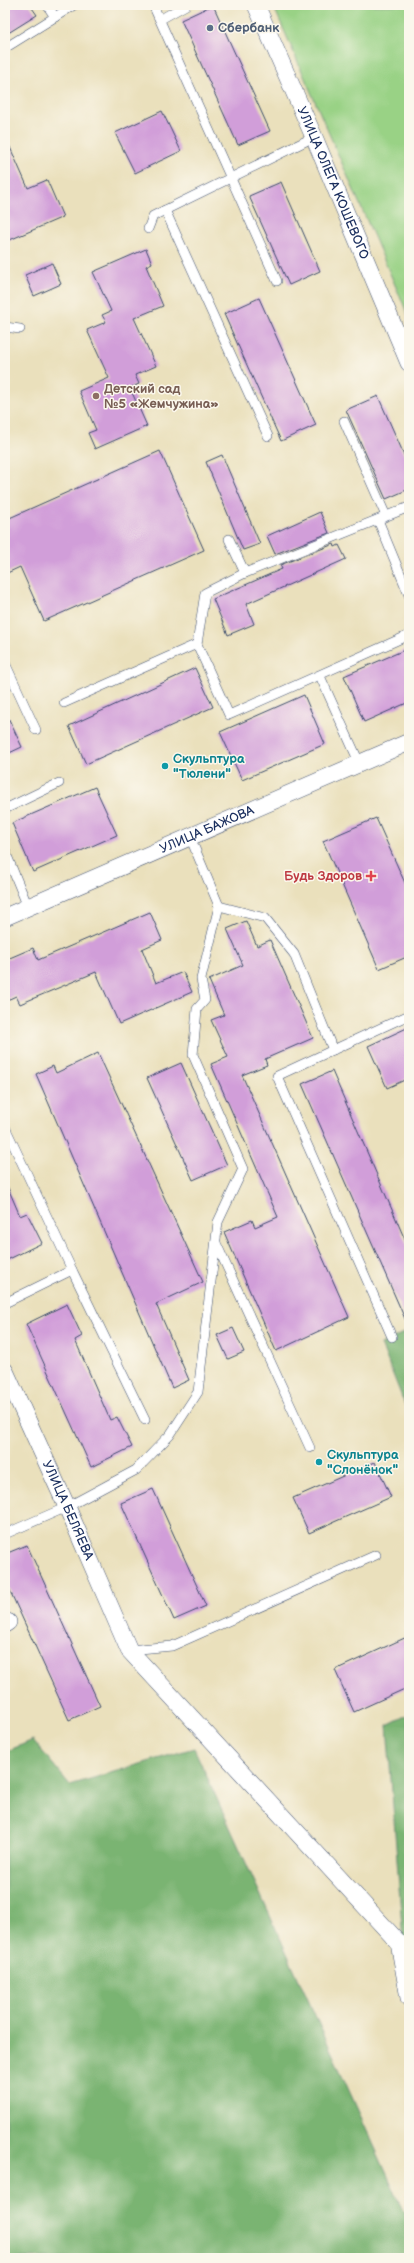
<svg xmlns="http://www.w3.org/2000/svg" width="414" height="2263" font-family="'Balsamiq Sans',sans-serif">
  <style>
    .green { fill: #99d285; stroke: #5a8072 }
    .forest { fill: #7ab472; stroke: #4a7268 }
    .building { fill: #d19ed9 }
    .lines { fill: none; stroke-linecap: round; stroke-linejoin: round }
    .service-casing { stroke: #3a4a6c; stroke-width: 10 }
    .minor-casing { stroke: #3a4a6c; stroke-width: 18 }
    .service { stroke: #fff; stroke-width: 9 }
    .minor { stroke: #fff; stroke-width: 17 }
    .service-dot { fill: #5c6f8a; stroke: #fbf7ec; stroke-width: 1.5 }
    .education-dot { fill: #8d6e63; stroke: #fbf7ec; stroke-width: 1.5 }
    .culture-dot { fill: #0f9aa8; stroke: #fbf7ec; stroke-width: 1.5 }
    .health-dot { fill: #e0444e; stroke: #fbf7ec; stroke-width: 1.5 }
    .labels { text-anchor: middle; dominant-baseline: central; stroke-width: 3; stroke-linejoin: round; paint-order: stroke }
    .service-label { font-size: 13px; font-weight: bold; fill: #4e5e75; stroke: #fbf7ec; text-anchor: start }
    .street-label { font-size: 13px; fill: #1b2f5e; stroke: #fbf7ec }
    .education-label { font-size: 13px; font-weight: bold; fill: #785e54; stroke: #fbf7ec; text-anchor: start }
    .culture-label { font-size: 13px; font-weight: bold; fill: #0d838f; stroke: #fbf7ec; text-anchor: start }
    .health-label { font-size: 13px; font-weight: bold; fill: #be3a42; stroke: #fbf7ec; text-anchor: end }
  </style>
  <rect width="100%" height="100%" fill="#fbf7ec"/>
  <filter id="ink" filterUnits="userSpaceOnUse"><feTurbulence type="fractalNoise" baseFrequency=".025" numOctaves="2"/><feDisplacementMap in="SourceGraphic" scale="8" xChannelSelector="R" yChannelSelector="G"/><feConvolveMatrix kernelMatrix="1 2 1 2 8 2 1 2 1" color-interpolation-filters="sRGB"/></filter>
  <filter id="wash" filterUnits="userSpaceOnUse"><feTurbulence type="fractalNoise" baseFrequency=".012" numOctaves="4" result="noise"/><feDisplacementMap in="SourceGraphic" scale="16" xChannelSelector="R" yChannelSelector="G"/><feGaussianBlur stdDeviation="0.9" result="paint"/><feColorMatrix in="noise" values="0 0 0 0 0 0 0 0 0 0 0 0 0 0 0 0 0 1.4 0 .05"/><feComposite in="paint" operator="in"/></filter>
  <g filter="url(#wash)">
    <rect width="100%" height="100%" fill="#eae0bc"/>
    <path class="green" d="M273 5H409V317Z"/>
    <g class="forest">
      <path d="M409 1330V1415L381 1344Z"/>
      <path d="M409 1714V2022L387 1725Z"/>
      <path d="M33 1740 70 1785 194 1748 409 2223V2258H5V1752Z"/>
    </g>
    <g id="blocks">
      <g class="building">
        <path d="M5 5H30L37 15 5 35Z"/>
        <path d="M213 5 270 131 238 145 181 20Z"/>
        <path d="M162 111 181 151 135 173 115 133Z"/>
        <path d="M5 136 28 188 47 180 63 217 5 242Z"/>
        <path d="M281 182 320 271 289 285 249 196Z"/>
        <path d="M146 249 152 263 146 266 163 306 134 318 156 366 135 375 139 384 130 388 147 426 95 449 88 433 96 430 79 391 109 378 87 330 106 322 102 315 111 311 93 272Z"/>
        <path d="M52 263 61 284 34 296 25 275Z"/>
        <path d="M259 298 316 425 281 441 224 314Z"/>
        <path d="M378 396 409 466V489L386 499 346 410Z"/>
        <path d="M160 451 204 550 44 621 20 567 5 574V520Z"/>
        <path d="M222 455 260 544 243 550 206 462Z"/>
        <path d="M320 512 329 533 275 554 267 536Z"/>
        <path d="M334 544 335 547 339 545 346 559 246 604 254 624 228 635 213 599 282 569 280 565Z"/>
        <path d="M409 648V702L364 722 344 676Z"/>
        <path d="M195 668 213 707 86 764 69 726Z"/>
        <path d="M304 695 325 744 242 780 220 732Z"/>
        <path d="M5 711 22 747 5 755Z"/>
        <path d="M95 787 117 835 33 872 12 823Z"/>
        <path d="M376 818 409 892V956L379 969 323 841Z"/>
        <path d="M150 912 162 940 142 949 156 983 183 972 192 992 119 1024 96 972 20 1004 16 996 5 1001V960L33 948 38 960Z"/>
        <path d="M246 921 257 946 270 940 313 1038 265 1059 267 1065 242 1075 349 1317 276 1351 224 1232 252 1220 255 1227 278 1217 211 1064 228 1057 211 1020 224 1015 209 980 243 965 227 929Z"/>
        <path d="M409 1027V1078L387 1088 368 1046Z"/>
        <path d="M98 1053 203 1282 156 1304 189 1380 172 1388 36 1074 53 1066 56 1073Z"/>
        <path d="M181 1063 227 1165 193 1180 147 1078Z"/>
        <path d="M332 1071 409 1249V1328L302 1084Z"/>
        <path d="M5 1181 20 1216 27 1213 42 1243 5 1261Z"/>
        <path d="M67 1304 82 1336 75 1340 110 1420 117 1417 132 1447 91 1467 26 1324Z"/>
        <path d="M233 1328 244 1352 228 1359 217 1335Z"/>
        <path d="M375 1462 391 1497 309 1533 293 1498Z"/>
        <path d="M153 1489 206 1606 174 1620 121 1503Z"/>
        <path d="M27 1545 100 1706 69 1720 5 1580V1554Z"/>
        <path d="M409 1636V1687L354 1712 335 1670Z"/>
      </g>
    </g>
  </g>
  <g filter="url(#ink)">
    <use href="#blocks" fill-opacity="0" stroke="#3a4a6c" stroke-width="1"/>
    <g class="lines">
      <defs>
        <g id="service">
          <path d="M47 5 55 17 74 5"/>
          <path d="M153 5 277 281"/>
          <path d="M161 19 186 5"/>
          <path d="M5 48 55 17"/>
          <path d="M165 210 268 436"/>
          <path d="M148 229 153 216 314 137"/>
          <path d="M5 327 20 329"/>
          <path d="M344 421 386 516"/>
          <path d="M409 507 245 573 205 593 197 644 229 715 409 635"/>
          <path d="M378 520 409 595"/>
          <path d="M229 539 245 573"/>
          <path d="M5 663 36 730"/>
          <path d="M320 676 359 762"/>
          <path d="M64 703 197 644"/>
          <path d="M5 809 59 783"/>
          <path d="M5 851 28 907"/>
          <path d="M219 906 265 918 294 954 333 1050 277 1076 392 1337"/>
          <path d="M333 1050 409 1015"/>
          <path d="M5 1127 72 1270 5 1303"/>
          <path d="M216 1243 310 1448"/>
          <path d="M72 1270 145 1420"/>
          <path d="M5 1534 67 1507 136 1470 170 1435 198 1392 218 1222 243 1169 193 1055 197 1009 205 1000 201 979 219 906 190 837"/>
          <path d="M129 1650 172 1646 376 1555"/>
        </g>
        <g id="minor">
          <path id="s1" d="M256 5 314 137 409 363"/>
          <path id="s2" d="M5 917 409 742"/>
          <path id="s3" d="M5 1371 67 1507 129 1650 399 1943 409 1998"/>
          <path d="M5 1624 8 1622"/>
        </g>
      </defs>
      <use href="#service" class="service-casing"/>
      <use href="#minor" class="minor-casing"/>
      <use href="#service" class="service"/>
      <use href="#minor" class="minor"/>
    </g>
  </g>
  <circle class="service-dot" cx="210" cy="28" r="4"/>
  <circle class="education-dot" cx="96" cy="396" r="4"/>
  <g class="culture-dot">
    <circle cx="165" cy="766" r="4"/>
    <circle cx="319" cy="1462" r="4"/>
  </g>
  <path class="health-dot" d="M369 870h4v4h4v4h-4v4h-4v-4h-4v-4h4z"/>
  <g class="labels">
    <g class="service-label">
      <text x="218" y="28">Сбербанк</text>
    </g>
    <g class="street-label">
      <text stroke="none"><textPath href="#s1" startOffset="194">УЛИЦА ОЛЕГА КОШЕВОГО</textPath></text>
      <text stroke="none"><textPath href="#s2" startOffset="220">УЛИЦА БАЖОВА</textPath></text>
      <text stroke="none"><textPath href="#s3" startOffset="153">УЛИЦА БЕЛЯЕВА</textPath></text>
    </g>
    <g class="education-label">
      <text x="104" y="389">Детский сад<tspan x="104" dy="15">№5 «Жемчужина»</tspan></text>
    </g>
    <g class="culture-label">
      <text x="173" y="759">Скульптура<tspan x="173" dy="15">"Тюлени"</tspan></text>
      <text x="327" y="1455">Скульптура<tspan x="327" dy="15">"Слонёнок"</tspan></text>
    </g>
    <g class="health-label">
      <text x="362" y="876">Будь Здоров</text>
    </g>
  </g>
  <rect width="414" height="2263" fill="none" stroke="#fbf7ec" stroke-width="20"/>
</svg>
